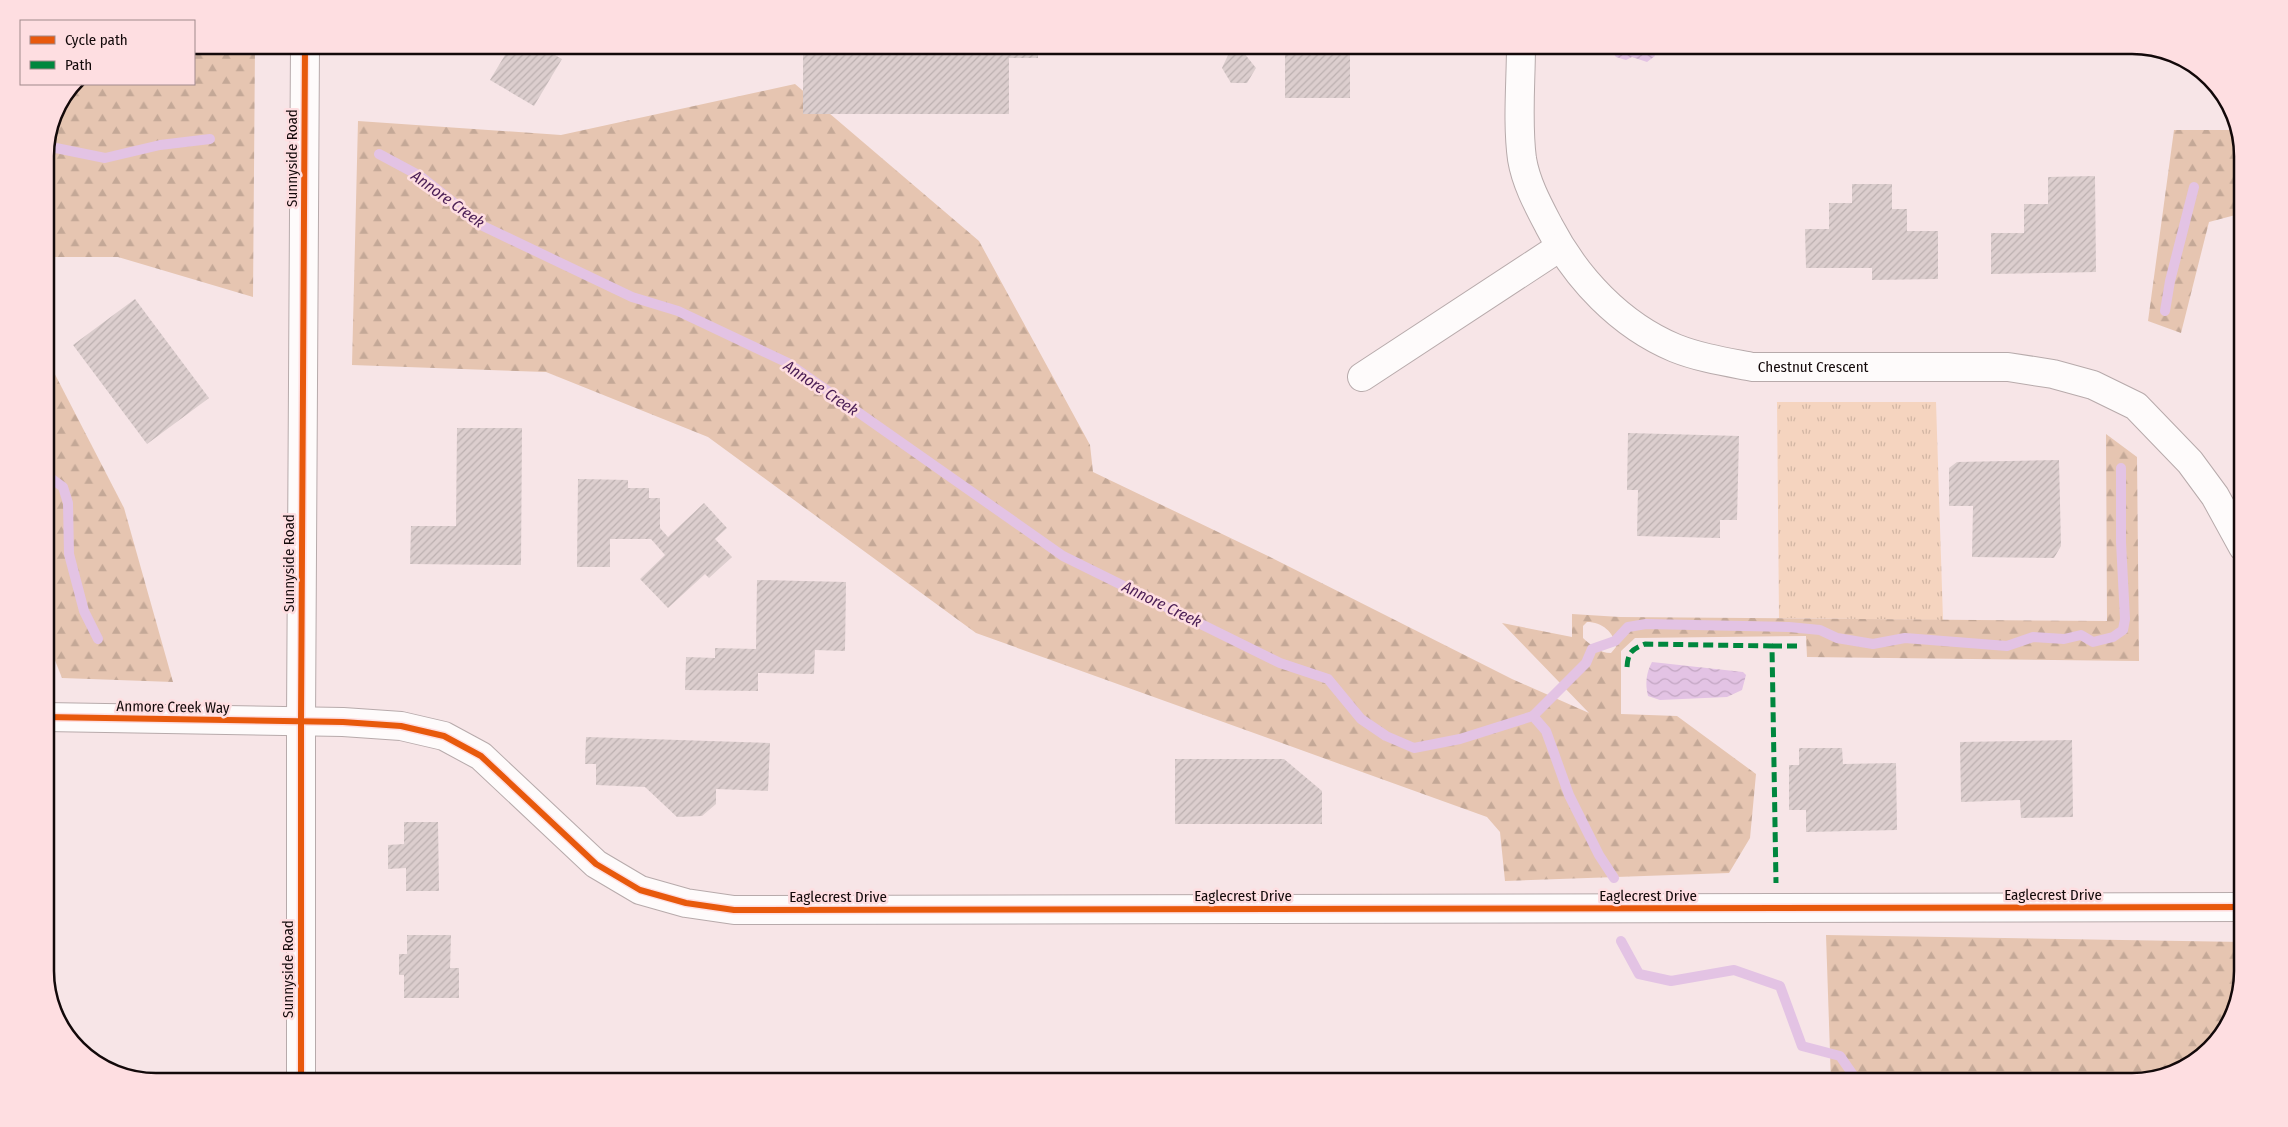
<svg xmlns="http://www.w3.org/2000/svg" width="2288" height="1127" font-family="'Fira Sans Condensed',sans-serif">
  <style>
    .grass { fill: url(#grass-tufts) }
    .forest { fill: url(#forest-firs); fill-rule: evenodd }
    .water { fill: url(#water-waves) }
    .lines { fill: none; stroke-linecap: round; stroke-linejoin: round }
    .stream { stroke: #e3c3e4; stroke-width: 10 }
    .building { fill: url(#building-hatch) }
    .minor-casing { stroke: #b7aaab; stroke-width: 30 }
    .tertiary-casing { stroke: #b7aaab; stroke-width: 30 }
    .minor { stroke: #fefbfb; stroke-width: 28 }
    .tertiary { stroke: #fefbfb; stroke-width: 28 }
    .quiet { stroke: #00873e; stroke-width: 5; stroke-dasharray: 10 5; stroke-linecap: butt }
    .cycleway-casing { stroke: #fedee1; stroke-width: 9 }
    .cycleway { stroke: #e8590c; stroke-width: 6 }
    .labels { text-anchor: middle; dominant-baseline: central; stroke-width: 5; stroke-linejoin: round; paint-order: stroke }
    .street-label { font-size: 15px; fill: #13090a; stroke: #fedee1 }
    .water-label { font-size: 16px; font-style: italic; fill: #4b1e55; stroke: #fedee1 }
    .rim { fill: none; stroke: #13090a; stroke-width: 2.5 }
  </style>
  <defs>
    <pattern id="grass-tufts" width="24" height="20" patternUnits="userSpaceOnUse" patternTransform="scale(1.25)"><rect width="24" height="20" fill="#f5d4bf"/><path d="M3 7l-1-3M5 7V3M7 7l1-3M15 17l-1-3M17 17v-4M19 17l1-3" fill="none" stroke="#d1b5a3"/></pattern>
    <pattern id="forest-firs" width="22" height="20" patternUnits="userSpaceOnUse" patternTransform="scale(1.25)"><rect width="22" height="20" fill="#e6c5b1"/><path d="M5 1l3.5 6h-7zM16 11l3.5 6h-7z" fill="#c4a897"/></pattern>
    <pattern id="water-waves" width="16" height="10" patternUnits="userSpaceOnUse" patternTransform="scale(1.25)"><rect width="16" height="10" fill="#e3c3e4"/><path d="M0 5q4-4 8 0t8 0" fill="none" stroke="#c2a6c2"/></pattern>
    <pattern id="building-hatch" width="6" height="6" patternUnits="userSpaceOnUse" patternTransform="scale(1.25)"><rect width="6" height="6" fill="#dccece"/><path d="M-1 1l2-2M0 6l6-6M5 7l2-2" fill="none" stroke="#bcb0b0"/></pattern>
  </defs>
  <rect width="100%" height="100%" fill="#f7e5e7"/>
  <path class="grass" d="M1777 402H1936L1943 620 1779 618Z"/>
  <g class="forest">
    <path d="M194 45H255L253 297 118 257H45V149L54 113 73 84H194Z"/>
    <path d="M795 84 979 241 1090 445 1093 472 1268 556 1512 679 1589 713 1502 623 1572 637V614L1620 617 2107 621 2106 434 2137 457 2139 661 1807 657 1806 636 1635 638 1621 651V714L1677 716 1756 774 1750 838 1729 873 1505 881 1500 832 1487 817 976 633 708 437 546 372 352 365 358 121 561 135ZM1587 622C1602 622 1614 632 1616 647L1611 653C1599 653 1591 645 1583 638V626Z"/>
    <path d="M2174 130H2236L2243 149V213L2209 222 2181 333 2148 321Z"/>
    <path d="M45 355 124 508 173 682 62 678 45 635Z"/>
    <path d="M1826 935 2243 942V971L2232 1020 2194 1064 2133 1082H1831Z"/>
  </g>
  <g class="water">
    <path d="M1607 45H1648L1655 56 1647 62 1632 57 1626 60 1616 57Z"/>
    <path d="M1652 662 1743 672 1746 675 1742 690 1727 697 1660 700 1648 696C1645 684 1646 673 1652 662Z"/>
  </g>
  <g class="lines">
    <g class="stream">
      <path d="M46 146 105 158 160 145 210 139"/>
      <path d="M379 154 420 176 483 226 632 297 678 311 788 363 1063 556 1280 663 1328 679 1361 719 1386 736 1414 748 1460 739 1533 716 1546 731 1569 795 1599 855 1614 878"/>
      <path d="M2165 311 2170 281 2194 187"/>
      <path d="M45 474 63 487 68 503 69 554 84 611 98 639"/>
      <path d="M1533 716 1586 663 1592 649 1615 641 1628 627 1646 624 1789 627 1820 630 1837 638 1873 644 1905 638 2007 646 2033 637 2064 639 2081 635 2093 642 2113 637 2123 630 2125 619 2121 542V468"/>
      <path d="M1621 941 1639 974 1671 981 1734 970 1780 986 1802 1046 1840 1056 1858 1082"/>
    </g>
  </g>
  <g class="building">
    <path d="M511 45H537L562 59 534 106 490 80Z"/>
    <path d="M803 45H1038V58H1009V114H803Z"/>
    <path d="M1258 45H1338V50H1350V98H1285V54H1258Z"/>
    <path d="M1229 53H1244L1256 68 1247 83H1231L1222 68Z"/>
    <path d="M2095 176 2096 272 1991 274V233H2024V204H2048V177Z"/>
    <path d="M1852 184H1892V209H1907V231H1938V279L1872 280V268H1806L1805 229H1829V203H1852Z"/>
    <path d="M135 299 209 398 147 444 73 345Z"/>
    <path d="M457 428H522L521 565 410 564 411 526H456Z"/>
    <path d="M1628 433 1739 436 1737 520H1720V538L1637 536 1638 490H1627Z"/>
    <path d="M2059 460 2061 546 2054 558 1972 557 1973 506H1949V468L1957 462Z"/>
    <path d="M578 479 628 480V488H649V498H660V528L668 537 704 503 727 528 715 539 732 557 709 578 705 574 668 608 640 579 665 555 651 539H610V567H577Z"/>
    <path d="M757 580 846 582 845 651 815 650 814 674 758 673V691L685 690 686 657 715 658V648L756 649Z"/>
    <path d="M586 737 770 743 768 791 716 789V804L702 816 677 817 645 787 596 785V764H585Z"/>
    <path d="M2072 740 2073 817 2021 818 2020 800 1961 802 1960 742Z"/>
    <path d="M1799 748H1842L1843 764 1896 763 1897 830 1806 832V810H1789V765H1799Z"/>
    <path d="M1175 759H1284L1322 791V824H1175Z"/>
    <path d="M404 822H438L439 891H406V868L388 869V845L404 844Z"/>
    <path d="M407 935H451L450 968H459V998H404V975H399V954H407Z"/>
  </g>
  <g class="lines">
    <defs>
      <g id="minor">
        <path id="s1" d="M1521 45C1521 82 1517 122 1522 159 1526 183 1538 205 1549 226 1576 278 1620 325 1675 348 1700 358 1727 362 1753 367H2008L2053 374 2093 385 2136 406 2190 462 2215 496 2243 547"/>
        <path d="M1362 377 1560 247"/>
        <path d="M45 717 343 722 401 726 444 736 481 756 596 864 640 890 686 903 734 910 2243 907"/>
      </g>
      <path id="tertiary" d="M301 1082V721L305 45"/>
    </defs>
    <use href="#minor" class="minor-casing"/>
    <use href="#tertiary" class="tertiary-casing"/>
    <use href="#minor" class="minor"/>
    <use href="#tertiary" class="tertiary"/>
    <g class="quiet">
      <path d="M1772 646H1799"/>
      <path d="M1627 667C1628 652 1632 649 1645 644L1772 646 1776 883"/>
    </g>
    <defs>
      <g id="cycleway">
        <path d="M45 717 343 722 401 726 444 736 481 756 596 864 640 890 686 903 734 910 2243 907"/>
        <path d="M301 1082V721L305 45"/>
      </g>
    </defs>
    <use href="#cycleway" class="cycleway-casing"/>
    <use href="#cycleway" class="cycleway"/>
  </g>
  <g class="labels">
    <g class="street-label">
      <text transform="translate(292 158) rotate(-90)">Sunnyside Road</text>
      <text stroke="none"><textPath href="#s1" startOffset="506">Chestnut Crescent</textPath></text>
      <text transform="translate(289 563) rotate(-90)">Sunnyside Road</text>
      <text transform="translate(173 707) rotate(1)">Anmore Creek Way</text>
      <text x="2053" y="895">Eaglecrest Drive</text>
      <text x="1243" y="896">Eaglecrest Drive</text>
      <text x="1648" y="896">Eaglecrest Drive</text>
      <text x="838" y="897">Eaglecrest Drive</text>
      <text transform="translate(288 969) rotate(-90)">Sunnyside Road</text>
    </g>
    <g class="water-label">
      <text transform="translate(448 199) rotate(36)">Annore Creek</text>
      <text transform="translate(821 388) rotate(34)">Annore Creek</text>
      <text transform="translate(1162 604) rotate(26)">Annore Creek</text>
    </g>
  </g>
  <path d="M0 0H2288V1127H0ZM156 54H2132A102 102 0 0 1 2234 156V971A102 102 0 0 1 2132 1073H156A102 102 0 0 1 54 971V156A102 102 0 0 1 156 54Z" fill="#fedee1" fill-rule="evenodd"/>
  <path class="rim" d="M156 54H2132A102 102 0 0 1 2234 156V971A102 102 0 0 1 2132 1073H156A102 102 0 0 1 54 971V156A102 102 0 0 1 156 54Z"/>
  <rect x="20" y="20" width="175" height="65" fill="#fedee1" stroke="#a0898b"/>
  <rect x="30" y="36" width="25" height="8" fill="#e8590c" stroke="#a0898b"/>
  <text x="65" y="45" font-size="15" fill="#13090a">Cycle path</text>
  <rect x="30" y="61" width="25" height="8" fill="#00873e" stroke="#a0898b"/>
  <text x="65" y="70" font-size="15" fill="#13090a">Path</text>
</svg>
